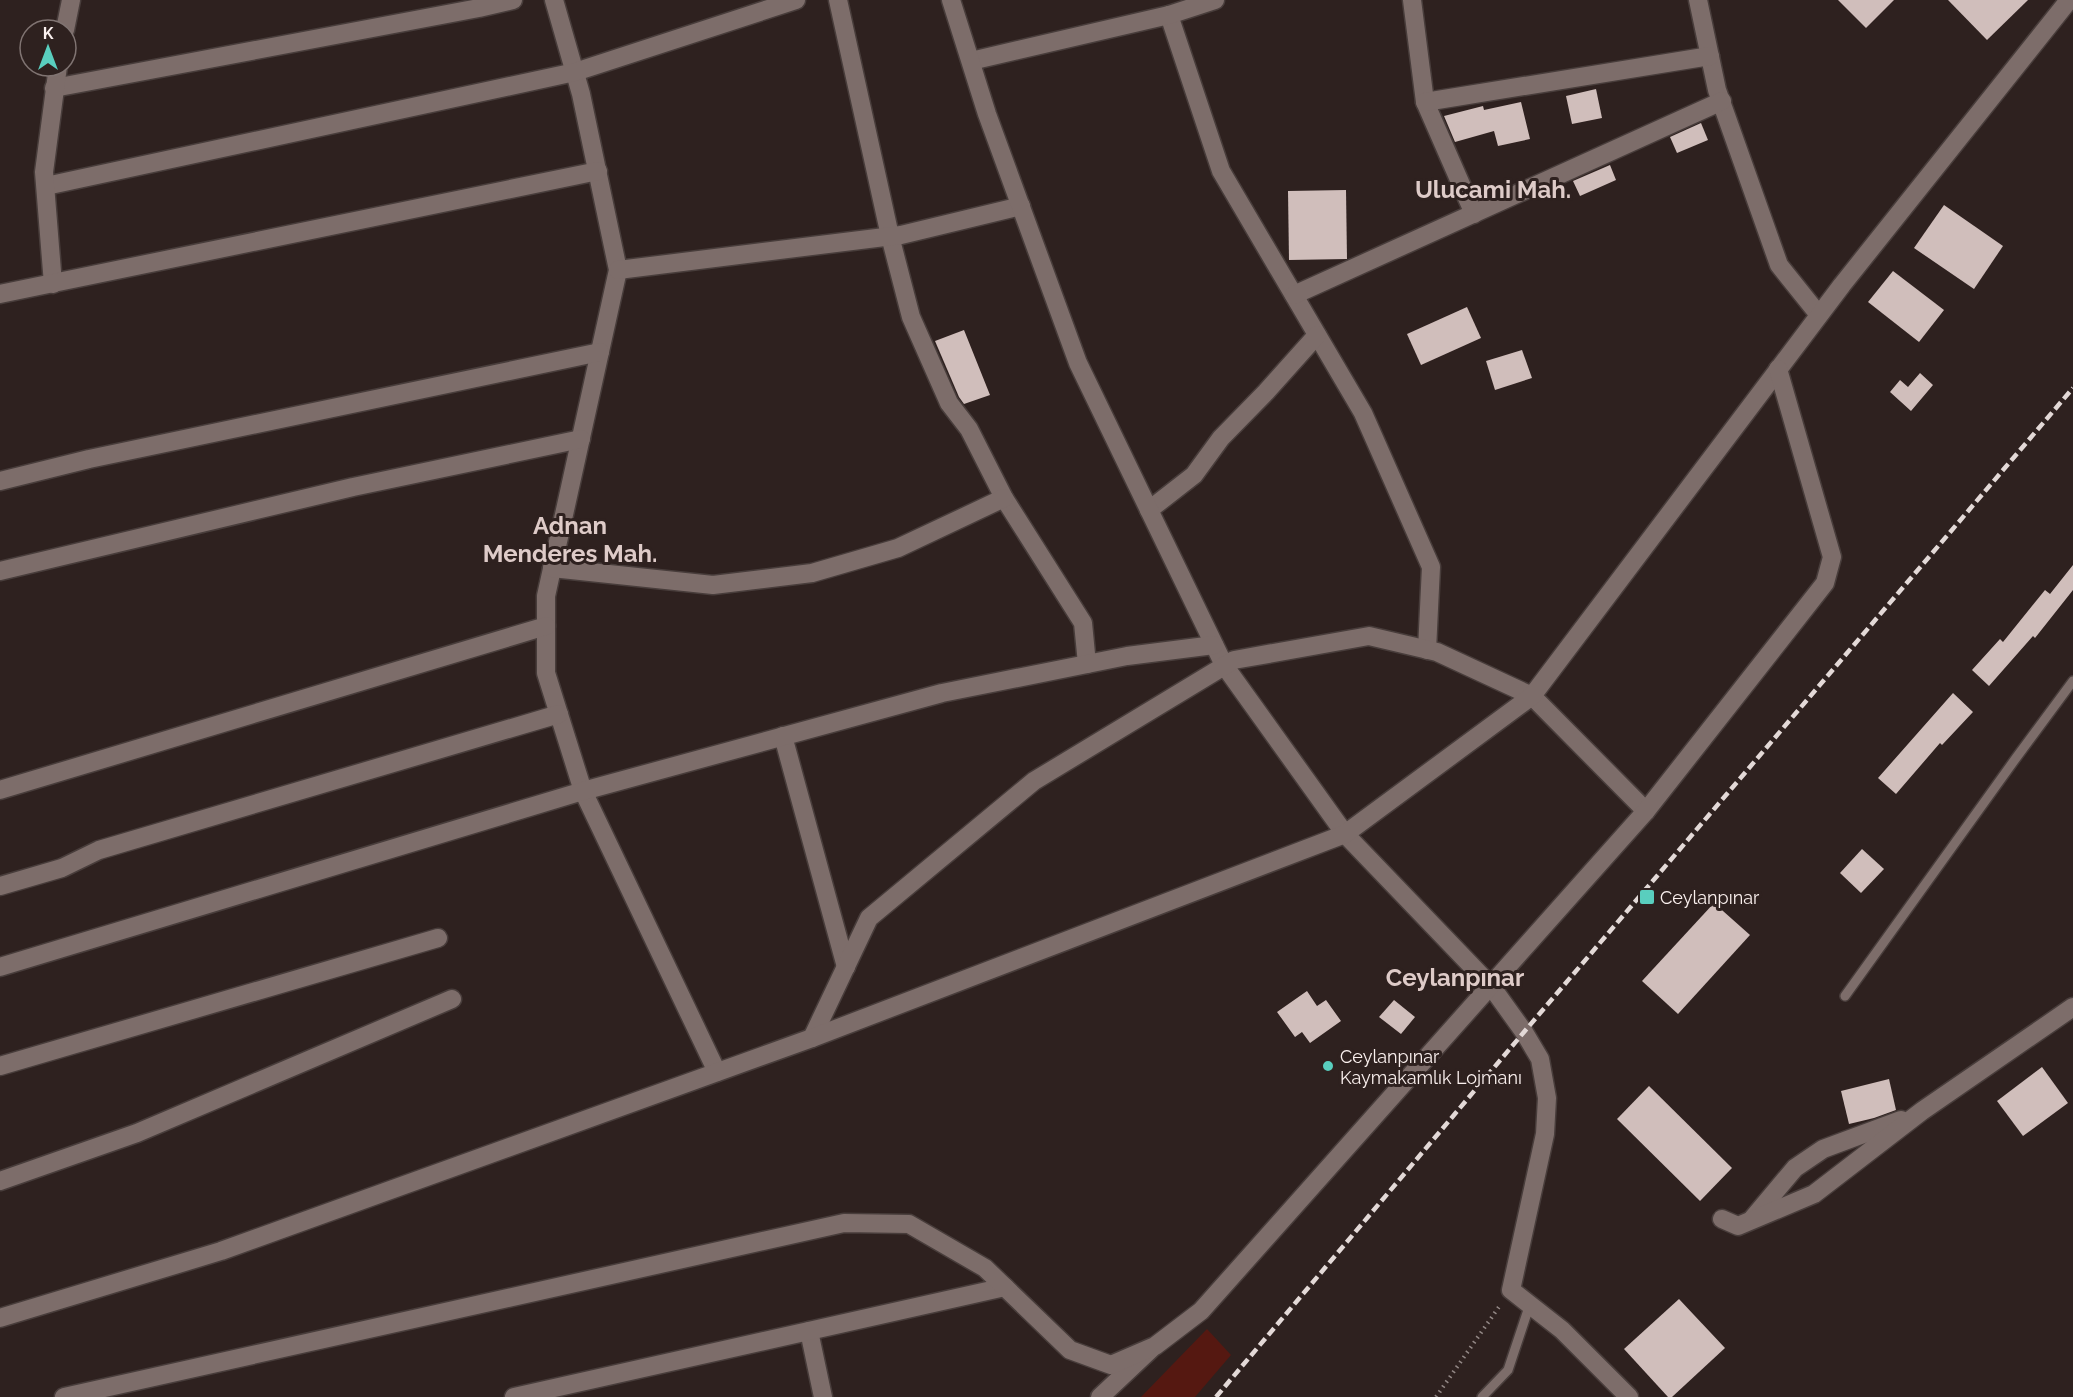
<svg xmlns="http://www.w3.org/2000/svg" width="2073" height="1397" font-family="Raleway,sans-serif">
  <style>
    .green { fill: #551811 }
    .building { fill: #d0bebb }
    .lines { fill: none; stroke-linecap: round; stroke-linejoin: round }
    .lane-casing { stroke: #483d3b; stroke-width: 12 }
    .street-casing { stroke: #483d3b; stroke-width: 21 }
    .secondary-casing { stroke: #483d3b; stroke-width: 21 }
    .path { stroke: #928785; stroke-width: 4; stroke-dasharray: 1.5 4.5; stroke-linecap: butt }
    .lane { stroke: #7d6d6a; stroke-width: 9 }
    .street { stroke: #7d6d6a; stroke-width: 18 }
    .secondary { stroke: #7d6d6a; stroke-width: 18 }
    .rail { stroke: #e3d9d7; stroke-width: 4.5; stroke-dasharray: 9 4.5; stroke-linecap: butt }
    .poi-dot { fill: #59cebe; stroke: #2e211f; stroke-width: 2 }
    .labels { text-anchor: middle; dominant-baseline: central; stroke-width: 6; stroke-linejoin: round; paint-order: stroke }
    .poi-label { font-size: 18px; fill: #faf0ee; stroke: #2e211f; text-anchor: start }
    .district-label { font-size: 24px; font-weight: bold; fill: #decbc8; stroke: #2e211f }
  </style>
  <rect width="100%" height="100%" fill="#2e211f"/>
  <path class="green" d="M1207 1329 1231 1355 1195 1397H1141Z"/>
  <g class="building">
    <path d="M1838 0H1894L1866 28Z"/>
    <path d="M1948 0H2028L1987 40Z"/>
    <path d="M1596 89 1602 118 1572 124 1566 96Z"/>
    <path d="M1521 102 1530 139 1498 146 1494 131 1455 142 1444 116 1483 106 1484 110Z"/>
    <path d="M1701 123 1708 140 1677 153 1670 137Z"/>
    <path d="M1610 165 1616 180 1580 196 1573 181Z"/>
    <path d="M1346 190 1347 259 1289 260 1288 191Z"/>
    <path d="M1944 205 2003 246 1974 289 1914 248Z"/>
    <path d="M1893 271 1944 310 1919 342 1868 302Z"/>
    <path d="M1467 307 1481 338 1421 365 1407 334Z"/>
    <path d="M964 330 990 395 964 404 959 397 935 341Z"/>
    <path d="M1522 350 1532 378 1495 390 1486 361Z"/>
    <path d="M1920 373 1933 385 1911 411 1890 392 1900 380 1908 387Z"/>
    <path d="M2073 565V590L2035 638 2033 636 1989 686 1972 670 2000 639 2003 642 2045 590 2050 594Z"/>
    <path d="M1953 693 1973 712 1942 745 1940 743 1896 794 1878 778Z"/>
    <path d="M1862 849 1884 869 1861 893 1840 873Z"/>
    <path d="M1714 903 1750 935 1678 1014 1642 981Z"/>
    <path d="M1307 991 1317 1006 1326 1000 1341 1021 1310 1043 1302 1032 1295 1037 1277 1012Z"/>
    <path d="M1394 1000 1415 1017 1401 1034 1379 1017Z"/>
    <path d="M2042 1067 2068 1103 2023 1136 1997 1101Z"/>
    <path d="M1889 1079 1896 1110 1874 1118 1849 1124 1841 1091Z"/>
    <path d="M1649 1086 1732 1168 1700 1201 1617 1119Z"/>
    <path d="M1679 1299 1725 1348 1672 1397H1668L1624 1349Z"/>
  </g>
  <g class="lines">
    <defs>
      <g id="lane">
        <path d="M1845 996 2016 758 2073 681"/>
        <path d="M1482 1397 1508 1370 1529 1307"/>
      </g>
      <g id="street">
        <path d="M554 0 581 94 618 270 546 596V673L583 791 717 1072"/>
        <path d="M838 0 890 236 911 317 949 403 969 429 1004 498 1083 623 1087 664"/>
        <path d="M1412 0 1425 102 1474 214"/>
        <path d="M1698 0 1717 90 1779 265 1819 315"/>
        <path d="M1169 15 1221 171 1363 413 1431 567 1427 650"/>
        <path d="M65 30 71 0"/>
        <path d="M971 61 1169 15 1215 0"/>
        <path d="M54 88 479 8 513 0"/>
        <path d="M1425 102 1710 56"/>
        <path d="M46 186 575 72 796 0"/>
        <path d="M618 270 901 235 1021 206"/>
        <path d="M53 284 44 172 58 66"/>
        <path d="M0 294 598 171"/>
        <path d="M1294 295 1722 101"/>
        <path d="M0 481 89 459 600 352"/>
        <path d="M1149 510 1194 475 1221 438 1266 392 1317 335"/>
        <path d="M552 568 713 585 812 573 898 548 1004 498"/>
        <path d="M0 571 353 487 581 439"/>
        <path d="M783 736 846 967"/>
        <path d="M0 790 546 626"/>
        <path d="M1345 834 1491 986 1524 1032 1540 1059 1547 1098 1545 1134 1511 1290 1562 1330 1629 1397"/>
        <path d="M0 886 62 868 99 850 559 714"/>
        <path d="M0 1066 438 938"/>
        <path d="M0 1181 137 1133 452 999"/>
        <path d="M809 1331 823 1397"/>
        <path d="M514 1397 1005 1287"/>
        <path d="M1100 1397 1151 1349"/>
      </g>
      <g id="secondary">
        <path d="M951 0 987 114 1078 363 1224 665 1345 834"/>
        <path d="M0 967 583 791 942 693 1127 656 1214 645"/>
        <path d="M812 1038 869 918 1034 781 1234 660 1369 636 1437 652 1532 696 1646 811"/>
        <path d="M1753 1218 1795 1168 1823 1149 1901 1120"/>
        <path d="M1722 1219 1738 1226 1814 1194 1922 1111 2073 1007"/>
        <path d="M0 1318 221 1251 812 1038 1345 834 1532 696 1842 285 2069 0"/>
        <path d="M64 1397 844 1223 909 1224 985 1268 1070 1350 1111 1365 1155 1346 1201 1311 1646 811 1825 583 1832 557 1778 369"/>
      </g>
    </defs>
    <use href="#lane" class="lane-casing"/>
    <use href="#street" class="street-casing"/>
    <use href="#secondary" class="secondary-casing"/>
    <path class="path" d="M1436 1397 1501 1304"/>
    <use href="#lane" class="lane"/>
    <use href="#street" class="street"/>
    <use href="#secondary" class="secondary"/>
    <path class="rail" d="M1216 1397 1524 1032 2073 388"/>
  </g>
  <g class="poi-dot">
    <rect x="1639" y="889" width="16" height="16" rx="3"/>
    <circle cx="1328" cy="1066" r="6"/>
  </g>
  <g class="labels">
    <g class="poi-label">
      <text x="1660" y="897">Ceylanpınar</text>
      <text x="1340" y="1056">Ceylanpınar<tspan x="1340" dy="21">Kaymakamlık Lojmanı</tspan></text>
    </g>
    <g class="district-label">
      <text x="1493" y="189">Ulucami Mah.</text>
      <text x="570" y="525">Adnan<tspan x="570" dy="28">Menderes Mah.</tspan></text>
      <text x="1455" y="977">Ceylanpınar</text>
    </g>
  </g>
  <g transform="translate(48 48)"><circle r="28" fill="#2e211f" stroke="#807472" stroke-width="1.5"/>
  <path d="M0-4.5L10 22L0 15L-10 22Z" fill="#59cebe"/>
  <text y="-9" font-size="16" font-weight="bold" text-anchor="middle" fill="#faf0ee">K</text>
  </g>
</svg>
